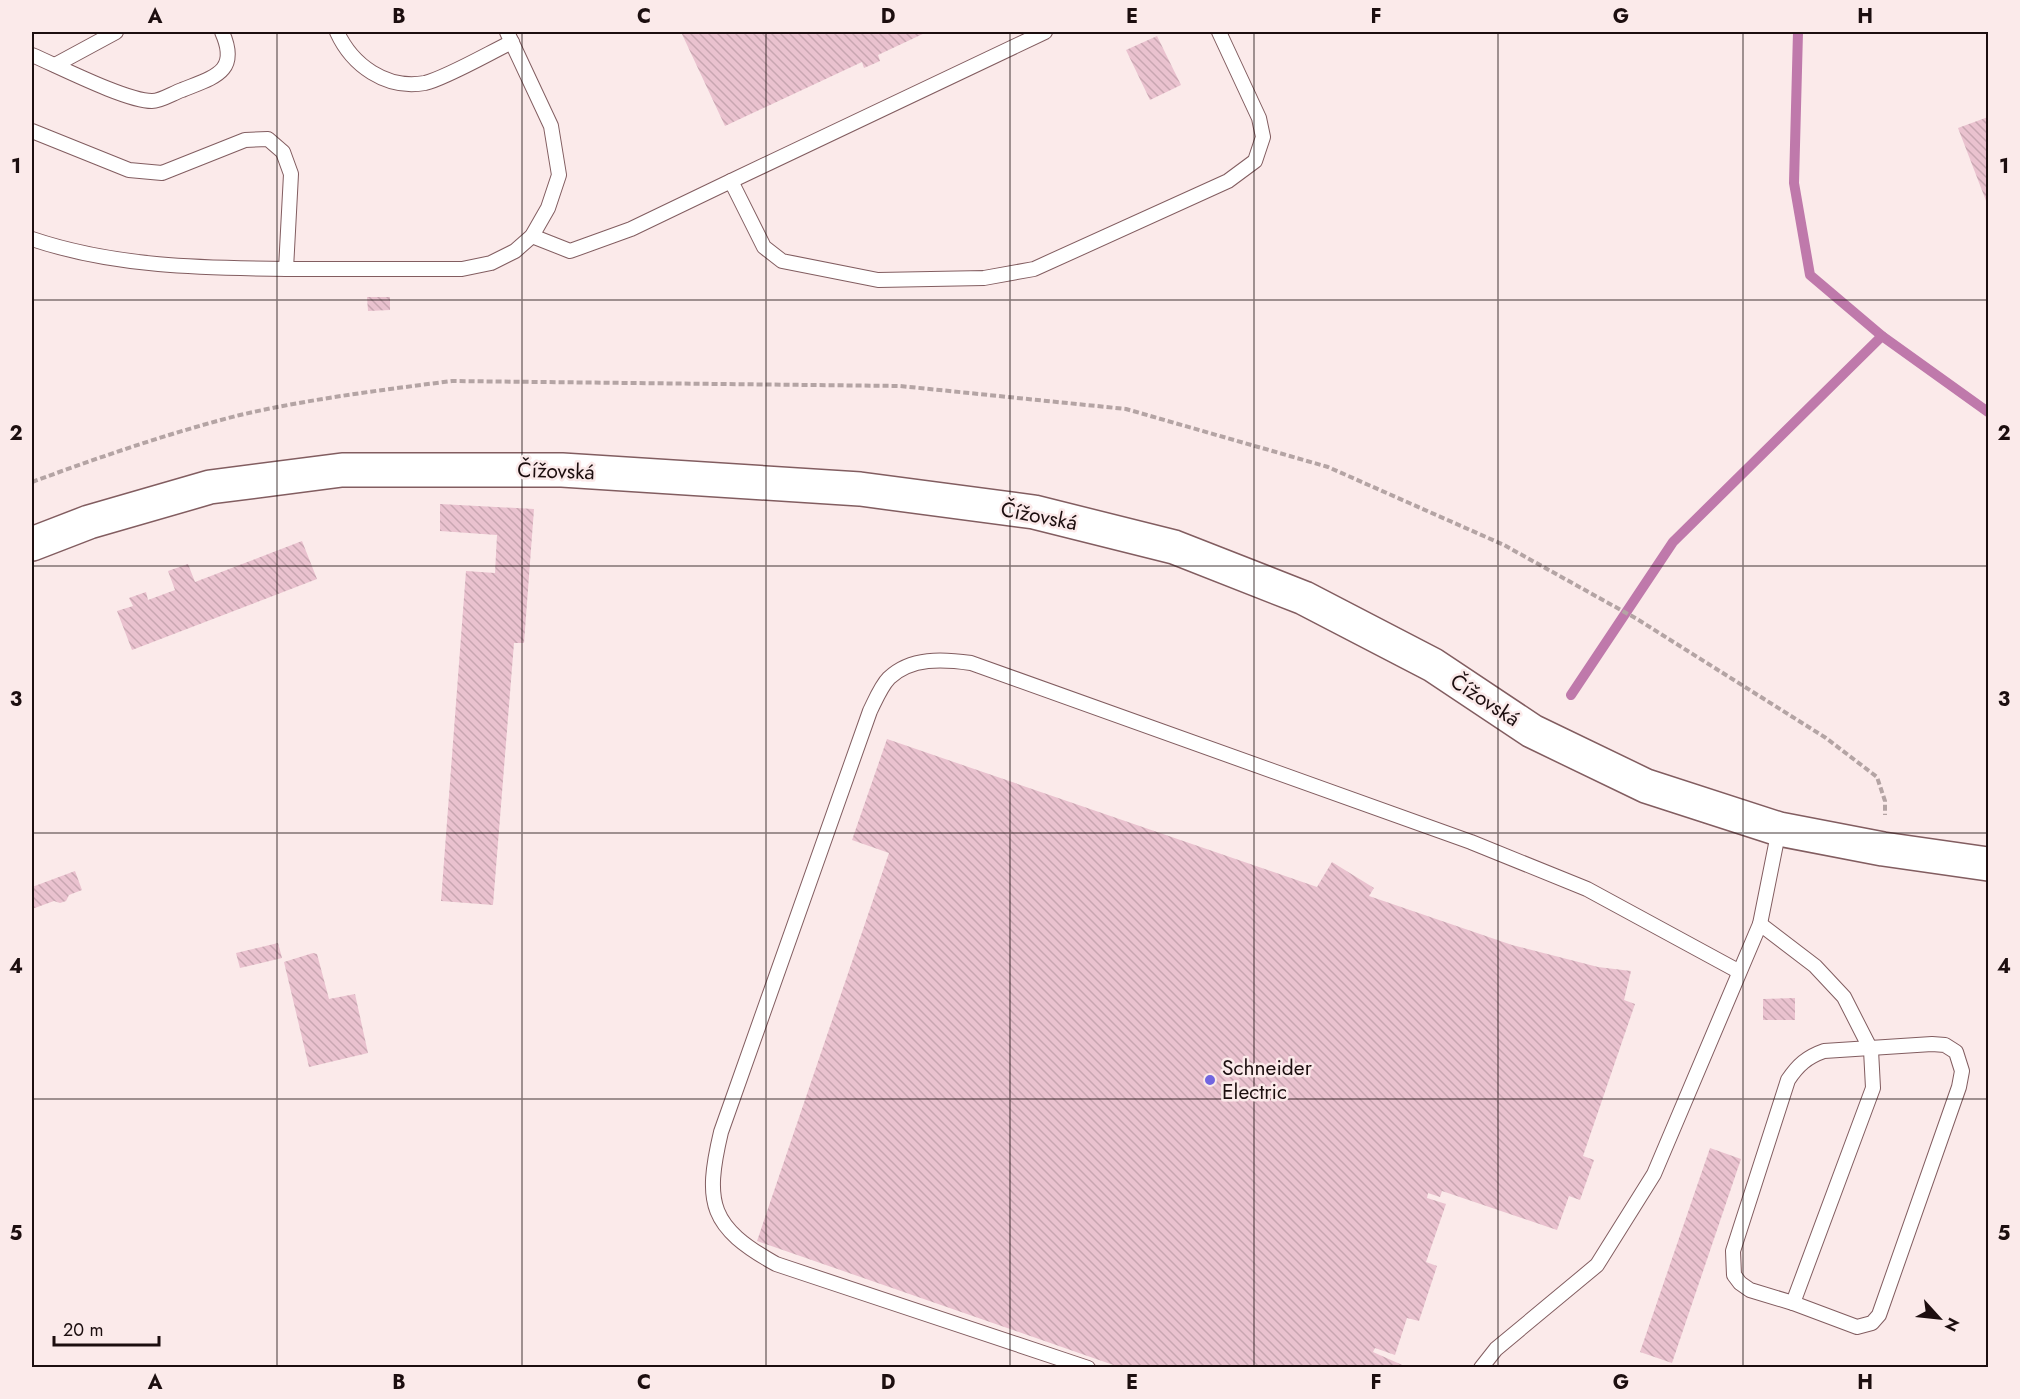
<svg xmlns="http://www.w3.org/2000/svg" width="2020" height="1399" font-family="Jost,sans-serif">
  <style>
    .lines { fill: none; stroke-linecap: round; stroke-linejoin: round }
    .stream { stroke: #bf79ab; stroke-width: 10 }
    .building { fill: url(#building-back-hatch) }
    .lane-casing { stroke: #825d60; stroke-width: 16 }
    .secondary-casing { stroke: #825d60; stroke-width: 36 }
    .path { stroke: #b4a4a4; stroke-width: 4; stroke-dasharray: 6 3; stroke-linecap: butt }
    .lane { stroke: #fff; stroke-width: 14 }
    .secondary { stroke: #fff; stroke-width: 33 }
    .grid { fill: none; stroke: #1c0e0f; stroke-width: 1.5; stroke-opacity: 0.55 }
    .poi-dot { fill: #7165e0; stroke: #fbeaea; stroke-width: 2 }
    .labels { text-anchor: middle; dominant-baseline: central; stroke-width: 5; stroke-linejoin: round; paint-order: stroke }
    .street-label { font-size: 21px; fill: #1c0e0f; stroke: #fbeaea }
    .poi-label { font-size: 21px; fill: #1c0e0f; stroke: #fbeaea; text-anchor: start }
    .neatline { fill: none; stroke: #1c0e0f; stroke-width: 2 }
    .grid-label { font-size: 20px; text-anchor: middle; font-weight: bold; fill: #1c0e0f }
  </style>
  <defs>
    <pattern id="building-back-hatch" width="6" height="6" patternUnits="userSpaceOnUse" patternTransform="scale(1.5)"><rect width="6" height="6" fill="#eac2cf"/><path d="M-1 5l2 2M0 0l6 6M5-1l2 2" fill="none" stroke="#c8a6b1"/></pattern>
  </defs>
  <rect width="100%" height="100%" fill="#fbeaea"/>
  <g class="lines">
    <g class="stream">
      <path d="M1798 32 1794 183 1810 275 1882 336 1988 412"/>
      <path d="M1571 695 1673 542 1882 336"/>
    </g>
  </g>
  <g class="building">
    <path d="M681 32H927L878 55 880 61 864 68 862 62 725 126Z"/>
    <path d="M1157 36 1181 85 1150 100 1126 50Z"/>
    <path d="M1988 117V206L1958 128Z"/>
    <path d="M367 297H390V310L368 311Z"/>
    <path d="M440 504 534 509 524 643H514L493 905 441 901 466 571 495 573 497 535 440 531Z"/>
    <path d="M302 541 317 579 132 650 117 611 133 606 129 598 146 592 148 600 175 590 168 571 188 564 195 582Z"/>
    <path d="M887 739 1317 887 1332 862 1374 888 1369 896 1512 945 1598 967 1631 971 1624 1000 1635 1004 1583 1156 1594 1160 1580 1200 1569 1196 1557 1230 1442 1191 1440 1197 1428 1193 1427 1198 1446 1204 1426 1262 1437 1266 1419 1321 1407 1318 1395 1355 1375 1348 1373 1352 1409 1368H1122L757 1241 889 853 852 840Z"/>
    <path d="M75 871 82 890 69 895 66 901 60 903 54 901 32 909V887Z"/>
    <path d="M278 943 282 958 240 968 236 953Z"/>
    <path d="M313 953 317 954 329 999 355 994 368 1053 309 1067 284 962Z"/>
    <path d="M1795 998V1020H1763V999Z"/>
    <path d="M1710 1148 1741 1159 1672 1363 1640 1352Z"/>
  </g>
  <g class="lines">
    <defs>
      <g id="lane">
        <path d="M337 32C352 65 386 90 425 83 446 78 491 52 512 42"/>
        <path d="M32 55C58 66 126 101 152 101 161 101 173 93 182 90 214 77 240 72 222 32"/>
        <path d="M55 65 116 32"/>
        <path d="M32 131 129 170 162 173 245 140 268 139 283 152 291 174 286 269"/>
        <path d="M731 181 1045 32"/>
        <path d="M532 236 570 251 631 229 731 181 764 247 782 261 878 280 984 278 1034 269 1228 181 1255 161 1263 137 1259 118 1219 32"/>
        <path d="M32 239C115 267 201 268 289 269 346 269 404 269 462 269L491 263 515 251 532 236 548 208 559 175 551 126 507 32"/>
        <path d="M1760 924 1815 966 1844 997 1871 1050 1873 1088 1793 1303"/>
        <path d="M1932 1044 1945 1045 1956 1052 1962 1071 1959 1087 1879 1315 1872 1323 1857 1327 1793 1303 1750 1290 1740 1283 1734 1275 1733 1251 1788 1080C1798 1065 1807 1057 1824 1051Z"/>
        <path d="M1088 1368 776 1264C710 1227 704 1204 721 1132L870 711C875 701 881 686 889 678 911 657 943 659 971 663L1471 842 1587 889 1738 971"/>
        <path d="M1481 1368 1496 1349 1597 1265 1654 1174 1760 924 1779 829"/>
      </g>
      <path id="secondary" d="M32 544 89 522 210 487 342 470H562L860 489 1034 512 1174 547 1304 598 1433 665 1532 731 1646 786 1779 829 1883 849 1988 864"/>
    </defs>
    <use href="#lane" class="lane-casing"/>
    <use href="#secondary" class="secondary-casing"/>
    <path class="path" d="M32 482C100 457 169 433 240 415 309 399 381 390 452 381L900 386 1126 409 1328 467 1504 545 1637 619 1826 738 1877 777 1885 801V815"/>
    <use href="#lane" class="lane"/>
    <use href="#secondary" class="secondary"/>
  </g>
  <path class="grid" d="M277 32V1368M522 32V1368M766 32V1368M1010 32V1368M1254 32V1368M1498 32V1368M1743 32V1368M32 300H1988M32 566H1988M32 833H1988M32 1099H1988"/>
  <circle class="poi-dot" cx="1210" cy="1080" r="6"/>
  <g class="labels">
    <g class="street-label">
      <text transform="translate(556 471) rotate(2)">Čížovská</text>
      <text transform="translate(1039 516) rotate(11)">Čížovská</text>
      <text transform="translate(1485 700) rotate(33)">Čížovská</text>
    </g>
    <g class="poi-label">
      <text x="1222" y="1068">Schneider<tspan x="1222" dy="24">Electric</tspan></text>
    </g>
  </g>
  <rect width="2020" height="1399" fill="none" stroke="#fbeaea" stroke-width="66"/>
  <g transform="translate(1939 1318) rotate(117)" stroke="#fbeaea" stroke-width="4.5" paint-order="stroke">
  <path d="M0-4.5L10 22L0 15L-10 22Z" fill="#1c0e0f"/>
  <text y="-9" font-size="16" font-weight="bold" text-anchor="middle" fill="#1c0e0f">N</text>
  </g>
  <path d="M54 1336v9h105v-9" fill="none" stroke="#1c0e0f" stroke-width="3"/>
  <text x="63" y="1336" font-size="18" fill="#1c0e0f" stroke="#fbeaea" stroke-width="4.5" paint-order="stroke">20 m</text>
  <rect x="33" y="33" width="1954" height="1333" class="neatline"/>
  <g class="grid-label">
    <text x="155" y="23">A</text>
    <text x="399" y="23">B</text>
    <text x="644" y="23">C</text>
    <text x="888" y="23">D</text>
    <text x="1132" y="23">E</text>
    <text x="1376" y="23">F</text>
    <text x="1621" y="23">G</text>
    <text x="1865" y="23">H</text>
    <text x="16" y="173">1</text>
    <text x="2004" y="173">1</text>
    <text x="16" y="440">2</text>
    <text x="2004" y="440">2</text>
    <text x="16" y="706">3</text>
    <text x="2004" y="706">3</text>
    <text x="16" y="973">4</text>
    <text x="2004" y="973">4</text>
    <text x="16" y="1240">5</text>
    <text x="2004" y="1240">5</text>
    <text x="155" y="1389">A</text>
    <text x="399" y="1389">B</text>
    <text x="644" y="1389">C</text>
    <text x="888" y="1389">D</text>
    <text x="1132" y="1389">E</text>
    <text x="1376" y="1389">F</text>
    <text x="1621" y="1389">G</text>
    <text x="1865" y="1389">H</text>
  </g>
</svg>
